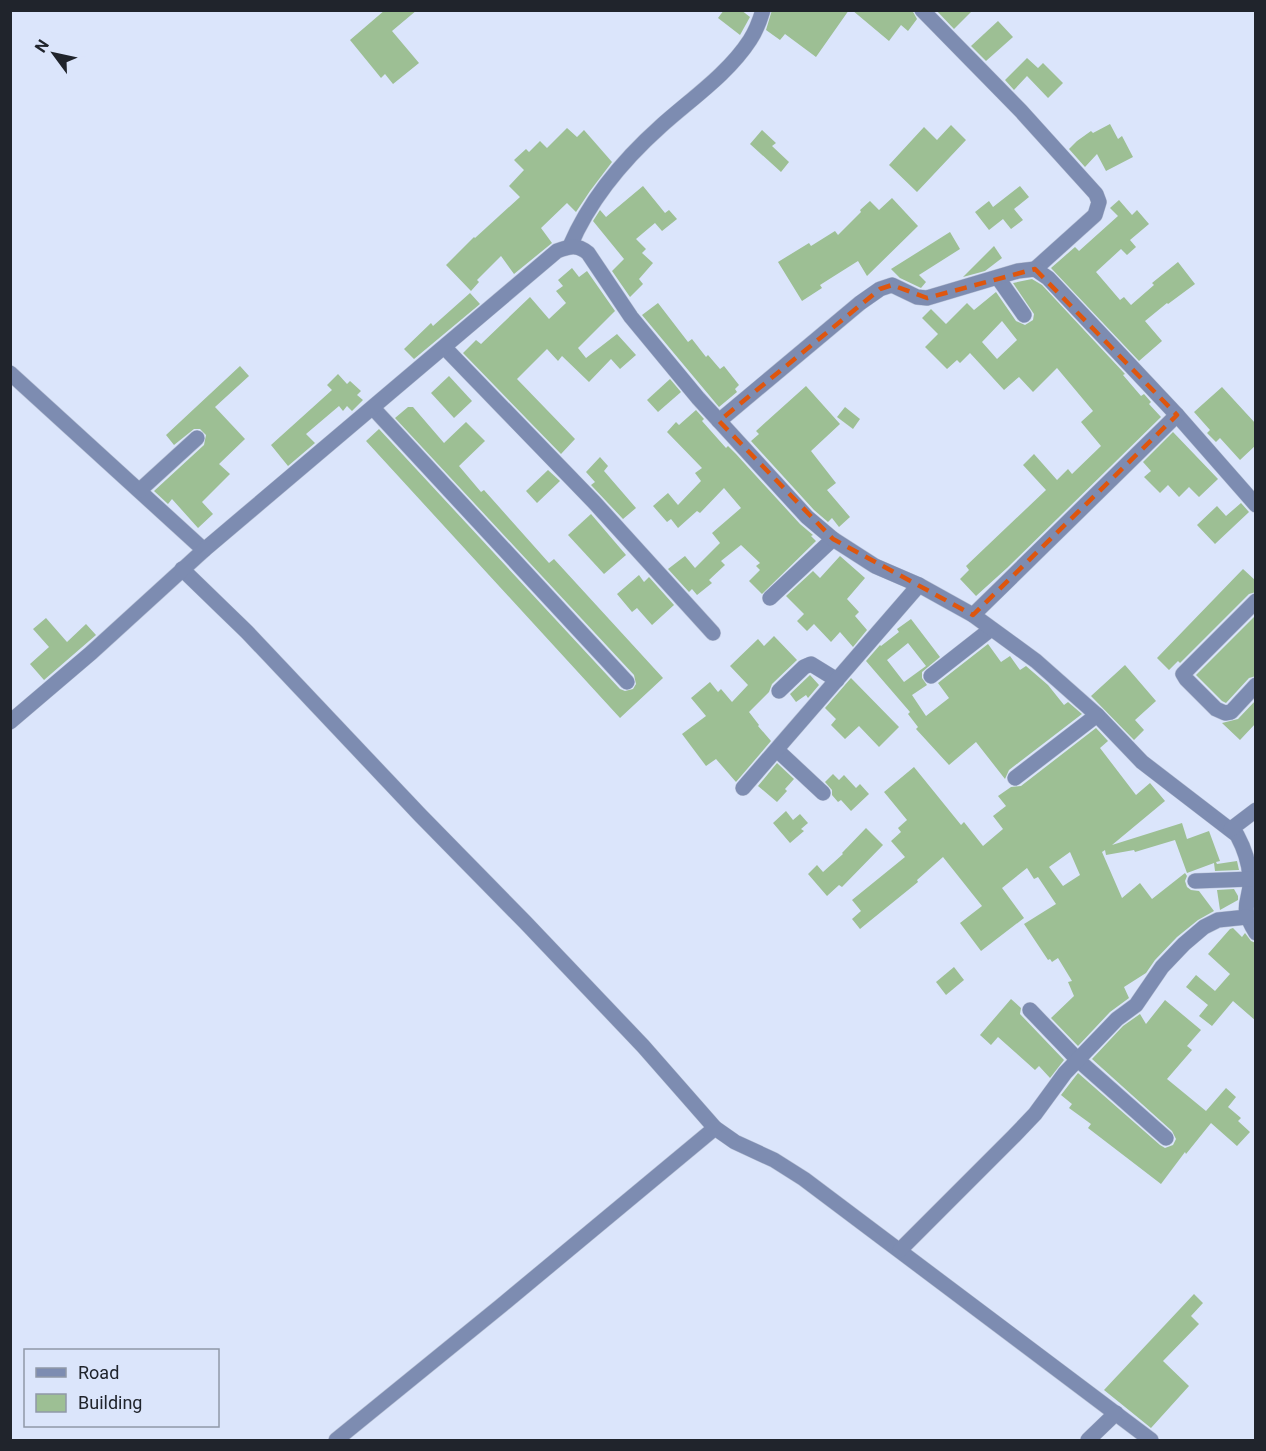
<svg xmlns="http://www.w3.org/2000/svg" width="1266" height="1451" font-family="Roboto,sans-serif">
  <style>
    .building { fill: #9dbf94; fill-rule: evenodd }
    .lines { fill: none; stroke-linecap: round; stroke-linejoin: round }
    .minor-casing { stroke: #b9c2d6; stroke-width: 16 }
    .minor { stroke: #7d8cb1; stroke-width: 15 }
    .marked { fill: none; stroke: #de560e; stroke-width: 4.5; stroke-dasharray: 12 8; stroke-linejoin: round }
  </style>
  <rect width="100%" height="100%" fill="#dbe5fb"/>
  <g class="building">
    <path d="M385 10H417L392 31 419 63 393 84 385 74 381 78 350 40Z"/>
    <path d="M724 10H741L750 17 740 35 718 18Z"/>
    <path d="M772 10H849L816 57 785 34 780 40 766 30Z"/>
    <path d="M852 10H912L917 19 908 31 901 25 889 41Z"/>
    <path d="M936 10H973L954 29Z"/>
    <path d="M998 21 1013 37 986 61 971 46Z"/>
    <path d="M1027 58 1038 68 1043 63 1063 83 1048 98 1027 76 1014 90 1005 80Z"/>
    <path d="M1110 124 1118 139 1122 136 1133 157 1106 171 1097 154 1085 167 1069 149 1077 141 1091 131 1093 133Z"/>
    <path d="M951 125 966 140 917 192 889 165 924 127 937 140Z"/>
    <path d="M567 128 577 137 584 130 612 162 590 191 576 212 567 203 541 228 552 243 514 274 501 256 477 280 479 282 471 291 446 265 474 237 475 238 520 197 509 186 524 170 514 160 526 149 529 152 540 141 547 148Z"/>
    <path d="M762 130 776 143 772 146 789 162 781 172 750 144Z"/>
    <path d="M643 186 665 213 669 210 677 219 662 231 655 223 636 239 646 249 642 253 653 263 639 279 643 284 630 297 612 271 624 259 593 221 600 210 606 217Z"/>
    <path d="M1020 186 1029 197 1014 209 1023 220 1011 229 1003 219 989 230 975 212 989 201 993 207Z"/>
    <path d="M892 198 918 226 867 276 858 261 831 278 820 285 822 288 802 301 778 262 809 243 811 246 835 231 838 235 861 212 860 210 870 201 879 210Z"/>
    <path d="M1119 200 1132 215 1137 210 1149 224 1130 240 1136 247 1127 255 1121 249 1096 272 1120 300 1124 297 1131 305 1154 285 1152 283 1178 262 1195 284 1168 304 1167 303 1145 321 1162 341 1139 361 1051 268 1075 247 1079 251 1118 216 1110 208Z"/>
    <path d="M950 232 960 249 919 275 926 282 921 288 900 278 891 269Z"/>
    <path d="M994 246 1002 258 985 271 963 277Z"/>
    <path d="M572 268 579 277 587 271 615 311 578 348 586 358 617 334 636 355 620 369 611 359 589 382 562 356 558 361 547 349 517 379 575 439 561 454 463 353 476 340 481 344 530 297 549 319 566 303 556 291 563 286 558 280Z"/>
    <path d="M1032 279 1042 285 1125 374 1123 375 1141 396 1144 394 1151 402 1149 404 1161 417 1007 568 976 596 960 579 969 570 966 566 1046 490 1023 465 1034 454 1057 480 1068 469 1072 474 1101 446 1081 422 1093 411 1057 368 1033 392 1019 377 1004 390 970 353 960 363 957 360 947 369 925 347 938 334 922 318 931 309 946 324 967 303 974 310 996 292 1016 321 1025 325 1033 320 1034 314 1013 283ZM1002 321 1017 340 997 359 982 342Z"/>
    <path d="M470 293 480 304 414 359 404 349 431 323 433 326Z"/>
    <path d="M658 303 688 342 692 339 706 357 708 355 720 369 724 366 739 385 735 389 737 392 719 407 642 315Z"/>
    <path d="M240 366 249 376 215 407 245 439 219 464 230 474 202 502 213 514 198 528 172 499 168 504 154 491 204 445 206 435 200 429H194L174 445 166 435Z"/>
    <path d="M338 374 347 384 350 381 361 391 357 395 363 400 352 411 347 406 343 411 339 406 306 434 315 443 288 466 271 445 332 390 327 385Z"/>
    <path d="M449 376 472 401 454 418 431 393Z"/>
    <path d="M670 379 681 392 658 412 647 400Z"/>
    <path d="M806 386 840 424 811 451 836 483 827 490 850 517 839 527 832 518 828 522 814 510 751 441 759 434 756 431Z"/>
    <path d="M1222 387 1256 424V445L1240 460 1220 438 1216 442 1207 433 1210 430 1194 412Z"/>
    <path d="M408 407H413L444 443 466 422 485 441 459 466 481 492 484 490 549 563 554 559 663 678 620 718 366 441 379 429 620 689 625 691 633 689 636 684 634 675 395 418Z"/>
    <path d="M845 407 860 419 853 429 837 417Z"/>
    <path d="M696 410 704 419 702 421 726 448 728 446 736 454 800 524 813 535 811 536 816 541 762 594 749 581 760 570 756 566 760 563 741 545 721 561 725 565 709 580 712 583 697 595 692 589 689 592 668 569 685 556 695 568 720 543 712 533 741 508 724 488 700 513 697 511 678 528 671 519 667 522 653 506 668 493 678 505 701 481 695 473 702 468 667 432 676 422 679 425Z"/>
    <path d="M1173 432 1218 479 1199 497 1189 487 1179 497 1168 485 1160 493 1144 477 1151 471 1143 462Z"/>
    <path d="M600 457 608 466 604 471 636 508 623 519 591 485 595 482 586 472Z"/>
    <path d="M548 470 560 481 537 503 526 491Z"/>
    <path d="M1241 503 1249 512 1215 544 1197 525 1217 506 1226 516Z"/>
    <path d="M591 514 626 555 604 574 568 535Z"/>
    <path d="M840 556 865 578 847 599 859 612 855 616 867 630 853 647 840 632 831 642 814 624 807 631 797 621 804 614 786 596 813 571 820 578Z"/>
    <path d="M1243 569 1256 581V592L1249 594 1180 663 1178 661 1169 670 1157 658Z"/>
    <path d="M639 575 644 582 649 577 674 605 652 625 637 608 632 612 617 594Z"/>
    <path d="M1256 615V676L1249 678 1226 703 1222 701 1196 675Z"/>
    <path d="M46 618 67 642 86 624 96 635 44 680 30 664 49 647 33 629Z"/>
    <path d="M911 619 940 657 922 672V678L927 685 912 695 926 716 949 698 938 683 988 644 1001 662 1010 656 1020 670 1026 666 1048 685 1064 705 1068 702 1082 714 1009 770 1005 779 976 742 949 765 916 729 918 727 908 714 910 712 866 661 880 645 881 646 899 632 897 629ZM908 643 926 666 904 682 887 660Z"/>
    <path d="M774 636 797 660 772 684 769 692 749 712 759 725 758 726 771 741 736 782 716 759 706 766 682 734 706 716 691 698 710 682 718 692 721 689 732 702 748 685 730 666 758 639 764 646Z"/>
    <path d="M1125 665 1156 701 1135 720 1144 730 1134 740 1091 696Z"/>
    <path d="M810 675 819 685 808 698 806 695 796 702 790 694Z"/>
    <path d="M851 678 899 727 879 747 859 726 845 739 831 725 836 719 825 708Z"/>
    <path d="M1256 700V723L1240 740 1222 723 1238 719Z"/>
    <path d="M1096 728 1108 741 1100 748 1136 795 1150 783 1165 801 1112 845 1182 823 1187 839 1209 831 1220 861 1216 862 1217 864 1237 861 1239 870 1215 871 1214 863 1187 873 1175 840 1135 852 1134 850 1106 855 1105 850 1102 852 1122 898 1140 883 1152 899 1185 873 1187 876 1185 881 1187 887 1191 890 1199 891 1214 911 1198 920 1177 937 1155 960 1146 973 1124 987 1129 998 1110 1012 1078 1046 1051 1018 1074 996 1068 982 1072 981 1058 958 1052 962 1050 959 1048 960 1024 924 1056 904 1038 877 1034 879 1027 868 1002 888 1024 918 981 951 960 923 982 906 943 857 917 880 918 882 860 929 852 919 861 911 852 900 905 857 891 841 901 832 898 828 907 820 884 792 914 767 961 825 964 822 983 846 1003 829 993 816 1006 806 998 796 1011 787 1021 786ZM1070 852 1080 875 1063 886 1049 867Z"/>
    <path d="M777 763 794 779 785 789 787 791 777 802 758 786Z"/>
    <path d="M833 774 839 780 844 775 856 788 860 784 869 794 851 811 841 800 838 802 832 795V790L825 782Z"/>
    <path d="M786 811 793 820 800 814 808 823 801 829 804 831 790 843 773 823Z"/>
    <path d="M866 828 883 845 842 887 839 885 827 896 808 874 817 865 823 872 843 854 842 853Z"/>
    <path d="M1234 889 1238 896V900L1220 910 1217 890Z"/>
    <path d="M1233 928 1242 937 1245 933 1251 941 1256 943V1021L1233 1001 1212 1026 1199 1016 1208 1005 1186 987 1196 975 1215 991 1230 974 1208 954 1230 929Z"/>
    <path d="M954 967 964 980 946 995 936 982Z"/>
    <path d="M1011 999 1021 1008 1020 1014 1064 1060 1050 1078 1039 1066 1035 1070 998 1037 991 1045 980 1035Z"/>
    <path d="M1165 1000 1201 1030 1187 1046 1192 1050 1167 1079 1206 1111 1226 1088 1236 1097 1228 1107 1241 1118 1238 1121 1250 1132 1237 1146 1211 1123 1186 1154 1185 1152 1161 1184 1088 1128 1091 1124 1069 1108 1072 1104 1061 1095 1078 1073 1160 1145 1165 1148 1173 1145 1176 1139 1172 1131 1092 1059 1123 1026 1140 1014 1146 1024Z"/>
    <path d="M1194 1294 1203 1303 1191 1316 1199 1324 1163 1361 1189 1386 1151 1428 1104 1390Z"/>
  </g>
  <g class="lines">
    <defs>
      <g id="minor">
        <path d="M922 10 1021 111 1096 194 1099 202 1095 215 1035 269"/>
        <path d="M570 246C590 199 623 160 661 126 691 99 728 74 750 40 756 31 760 20 763 10"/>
        <path d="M998 278 1024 315"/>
        <path d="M445 348 594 502 713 633"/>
        <path d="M10 373 204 550"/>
        <path d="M373 408 627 682"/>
        <path d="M719 421 860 303 880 289 892 285 917 297 927 298 1018 271 1035 269 1048 278 1177 415 1256 505"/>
        <path d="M140 490 197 438"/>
        <path d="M182 569 247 632 421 816 525 922 643 1046 715 1128 735 1142 774 1160 804 1179 1151 1440"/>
        <path d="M770 598 833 539"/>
        <path d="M1256 601 1183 674 1186 679 1216 709 1225 713 1231 712 1256 685"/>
        <path d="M973 615 1177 415"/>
        <path d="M931 676 991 629"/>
        <path d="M779 691 804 667 811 664 837 680"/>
        <path d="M10 722 91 653 204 550 557 251C570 246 577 244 588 253L631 317 698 398 807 517 833 539 875 566 919 585 973 615 1036 661 1097 715 1142 762 1237 835C1244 848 1249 862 1250 877 1252 903 1237 903 1256 933"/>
        <path d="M777 750 823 793"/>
        <path d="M1015 778 1097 715"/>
        <path d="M743 788 919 585"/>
        <path d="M1231 829 1256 810"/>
        <path d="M1195 881 1251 879"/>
        <path d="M1030 1010 1078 1060 1166 1138"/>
        <path d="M900 1250 1014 1136 1035 1114 1065 1073 1117 1019 1136 1005 1162 967 1184 944 1204 927 1218 920 1247 917"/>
        <path d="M336 1440 502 1305 715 1128"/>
        <path d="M1088 1440 1116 1413"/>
      </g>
    </defs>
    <use href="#minor" class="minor-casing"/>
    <use href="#minor" class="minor"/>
  </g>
  <path class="marked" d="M1035 269 1177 415 973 615 833 539 719 421 880 289 892 285 927 298Z"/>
  <rect width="1266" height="1451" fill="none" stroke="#20242c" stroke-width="24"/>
  <rect x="24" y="1349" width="195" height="78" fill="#dbe5fb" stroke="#9098a8" stroke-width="1.5"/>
  <rect x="36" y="1368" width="30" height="9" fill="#7d8cb1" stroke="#9098a8" stroke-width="1.5"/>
  <text x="78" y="1379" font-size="18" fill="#20242c">Road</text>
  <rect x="36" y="1394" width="30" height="18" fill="#9dbf94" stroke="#9098a8" stroke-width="1.5"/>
  <text x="78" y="1409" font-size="18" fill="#20242c">Building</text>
  <g transform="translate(54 54) rotate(303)" stroke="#dbe5fb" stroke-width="4.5" paint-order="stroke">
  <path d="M0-4.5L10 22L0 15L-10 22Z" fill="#20242c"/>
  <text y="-9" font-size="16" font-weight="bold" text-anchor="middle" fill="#20242c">N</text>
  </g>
</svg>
